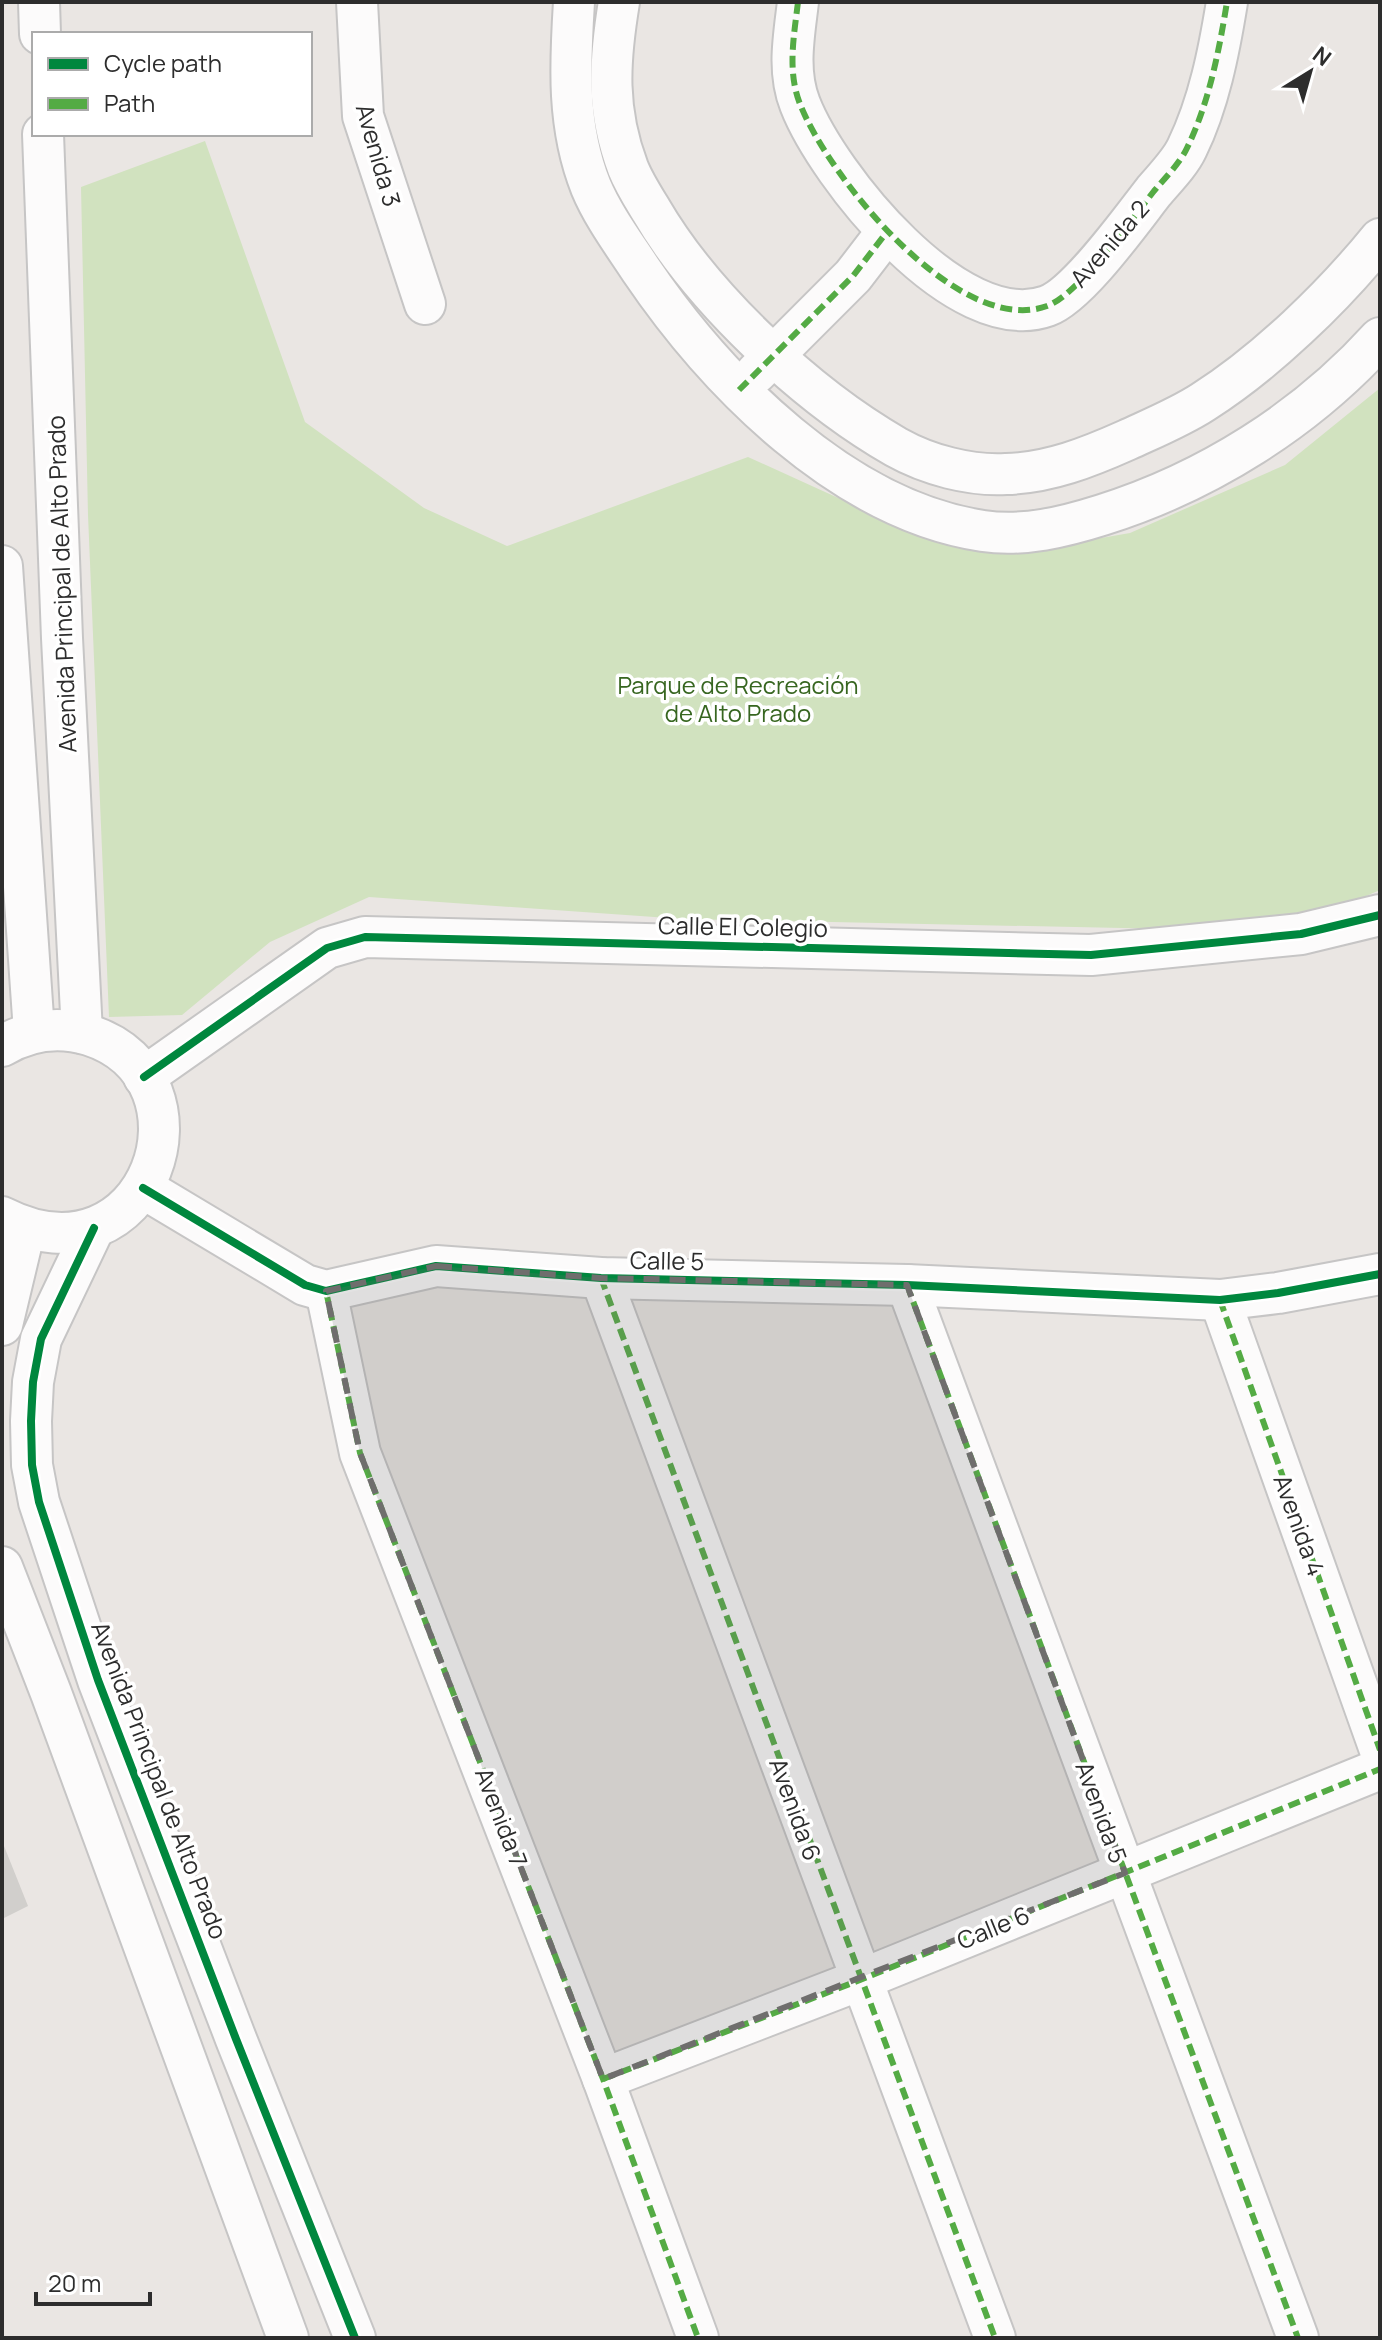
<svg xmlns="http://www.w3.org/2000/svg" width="1382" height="2340" font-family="Manrope,sans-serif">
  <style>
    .green { fill: #d1e2bf }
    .building { fill: #d1cfcc }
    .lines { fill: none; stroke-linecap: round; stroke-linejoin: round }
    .street-casing { stroke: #c6c5c5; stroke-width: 44 }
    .street { stroke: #fcfbfb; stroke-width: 40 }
    .quiet { stroke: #54ab44; stroke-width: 6; stroke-dasharray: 12 6; stroke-linecap: butt }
    .cycleway-casing { stroke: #fff; stroke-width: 13 }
    .cycleway { stroke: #00873e; stroke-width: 8 }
    .marked { fill: #6f6e6d; fill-opacity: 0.2; stroke: #6f6e6d; stroke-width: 6; stroke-dasharray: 16 10; stroke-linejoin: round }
    .labels { text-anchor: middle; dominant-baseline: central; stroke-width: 7; stroke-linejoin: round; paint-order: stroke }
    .street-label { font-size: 24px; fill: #2d2d2d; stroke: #fff }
    .park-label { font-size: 24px; fill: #376620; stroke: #fff }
  </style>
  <rect width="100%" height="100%" fill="#eae6e3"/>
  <path class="green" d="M205 141 305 422 424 508 507 546 748 457 913 532 1026 551 1130 533 1285 465 1380 388V890L1341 907 1170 929 683 919 369 897 270 942 182 1015 109 1017 88 515 81 187Z"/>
  <path class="building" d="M2 1841 28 1906 2 1919Z"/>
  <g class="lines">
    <defs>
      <g id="street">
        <path d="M39 2 40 34"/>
        <path d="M357 2 363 116 425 304"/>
        <path d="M574 2C570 65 567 127 591 187 603 216 624 244 641 270 717 382 843 510 983 531 1024 537 1064 527 1102 515 1207 482 1306 420 1380 338"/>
        <path d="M619 2C609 62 606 110 628 168 634 183 643 197 651 210 703 299 807 396 896 447 928 465 970 476 1006 474 1049 473 1089 457 1127 440 1153 428 1180 417 1203 402 1266 362 1333 297 1380 239"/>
        <path d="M798 2C794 36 787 71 800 104 828 176 958 338 1047 306 1078 295 1132 219 1154 191 1165 178 1180 163 1187 148 1209 103 1219 51 1227 2"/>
        <path d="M43 134 62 638 82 1033"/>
        <path d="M756 373 853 276 886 233"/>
        <path d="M2 566 34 1032"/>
        <path d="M2 1046C29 1030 59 1026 89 1035 222 1078 150 1292 2 1217"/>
        <path d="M144 1077 327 948 365 937 1091 955 1301 934 1380 915"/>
        <path d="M143 1188 305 1285 326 1291 436 1266 601 1278 907 1285 1220 1300 1278 1293 1380 1274"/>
        <path d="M94 1228 41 1339 33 1382 31 1421 32 1465 39 1502 98 1680 236 2039 355 2338"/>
        <path d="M601 1278 995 2338"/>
        <path d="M907 1285 1298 2338"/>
        <path d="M326 1291 360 1453 603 2079 698 2338"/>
        <path d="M1220 1300 1380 1750"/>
        <path d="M2 1325 25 1229"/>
        <path d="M2 1567 51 1693 288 2338"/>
        <path d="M603 2079 860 1980 1380 1769"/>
      </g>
    </defs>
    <use href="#street" class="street-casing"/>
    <use href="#street" class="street"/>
    <g class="quiet">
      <path d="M798 2C794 36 787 71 800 104 828 176 958 338 1047 306 1078 295 1132 219 1154 191 1165 178 1180 163 1187 148 1209 103 1219 51 1227 2"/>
      <path d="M739 390 853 276 886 233"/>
      <path d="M601 1278 995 2338"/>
      <path d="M907 1285 1298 2338"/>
      <path d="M326 1291 360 1453 603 2079 698 2338"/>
      <path d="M1220 1300 1380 1750"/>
      <path d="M603 2079 860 1980 1380 1769"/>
    </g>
    <defs>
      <g id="cycleway">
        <path d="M144 1077 327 948 365 937 1091 955 1301 934 1380 915"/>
        <path d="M143 1188 305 1285 326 1291 436 1266 601 1278 907 1285 1220 1300 1278 1293 1380 1274"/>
        <path d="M94 1228 41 1339 33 1382 31 1421 32 1465 39 1502 98 1680 236 2039 355 2338"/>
      </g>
    </defs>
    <use href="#cycleway" class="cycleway-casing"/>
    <use href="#cycleway" class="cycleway"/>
  </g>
  <path class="marked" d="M436 1266 601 1278 907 1285 1125 1873 603 2079 360 1453 326 1291Z"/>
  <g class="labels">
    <g class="street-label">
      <text transform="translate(379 155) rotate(74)">Avenida 3</text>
      <text transform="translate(1109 243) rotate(-49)">Avenida 2</text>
      <text transform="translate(61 584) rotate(-92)">Avenida Principal de Alto Prado</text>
      <text transform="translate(743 926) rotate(1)">Calle El Colegio</text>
      <text transform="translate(667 1260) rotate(1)">Calle 5</text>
      <text transform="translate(1300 1525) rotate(70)">Avenida 4</text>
      <text transform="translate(160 1780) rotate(69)">Avenida Principal de Alto Prado</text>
      <text transform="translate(796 1809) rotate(70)">Avenida 6</text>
      <text transform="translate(1102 1812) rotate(70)">Avenida 5</text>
      <text transform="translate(502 1817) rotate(69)">Avenida 7</text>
      <text transform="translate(993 1927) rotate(-22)">Calle 6</text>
    </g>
    <g class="park-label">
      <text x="738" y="684">Parque de Recreación<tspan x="738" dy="28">de Alto Prado</tspan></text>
    </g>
  </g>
  <rect width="1382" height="2340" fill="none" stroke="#2d2d2d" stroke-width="8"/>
  <rect x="32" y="32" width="280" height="104" fill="#ffffff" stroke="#ababab" stroke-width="2"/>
  <rect x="48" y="58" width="40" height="12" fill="#00873e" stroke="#ababab" stroke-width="2"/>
  <text x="104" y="72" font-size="24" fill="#2d2d2d">Cycle path</text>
  <rect x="48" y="98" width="40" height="12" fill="#54ab44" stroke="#ababab" stroke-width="2"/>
  <text x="104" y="112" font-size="24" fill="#2d2d2d">Path</text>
  <g transform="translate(1310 72) rotate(37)" stroke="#ffffff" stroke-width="6" paint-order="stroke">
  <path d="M0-6L14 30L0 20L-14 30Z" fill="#2d2d2d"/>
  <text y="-12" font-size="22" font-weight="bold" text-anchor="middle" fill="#2d2d2d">N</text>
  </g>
  <path d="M36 2292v12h114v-12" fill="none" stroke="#2d2d2d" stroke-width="4"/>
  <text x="48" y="2292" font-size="24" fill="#2d2d2d" stroke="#ffffff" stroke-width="6" paint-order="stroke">20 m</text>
</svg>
